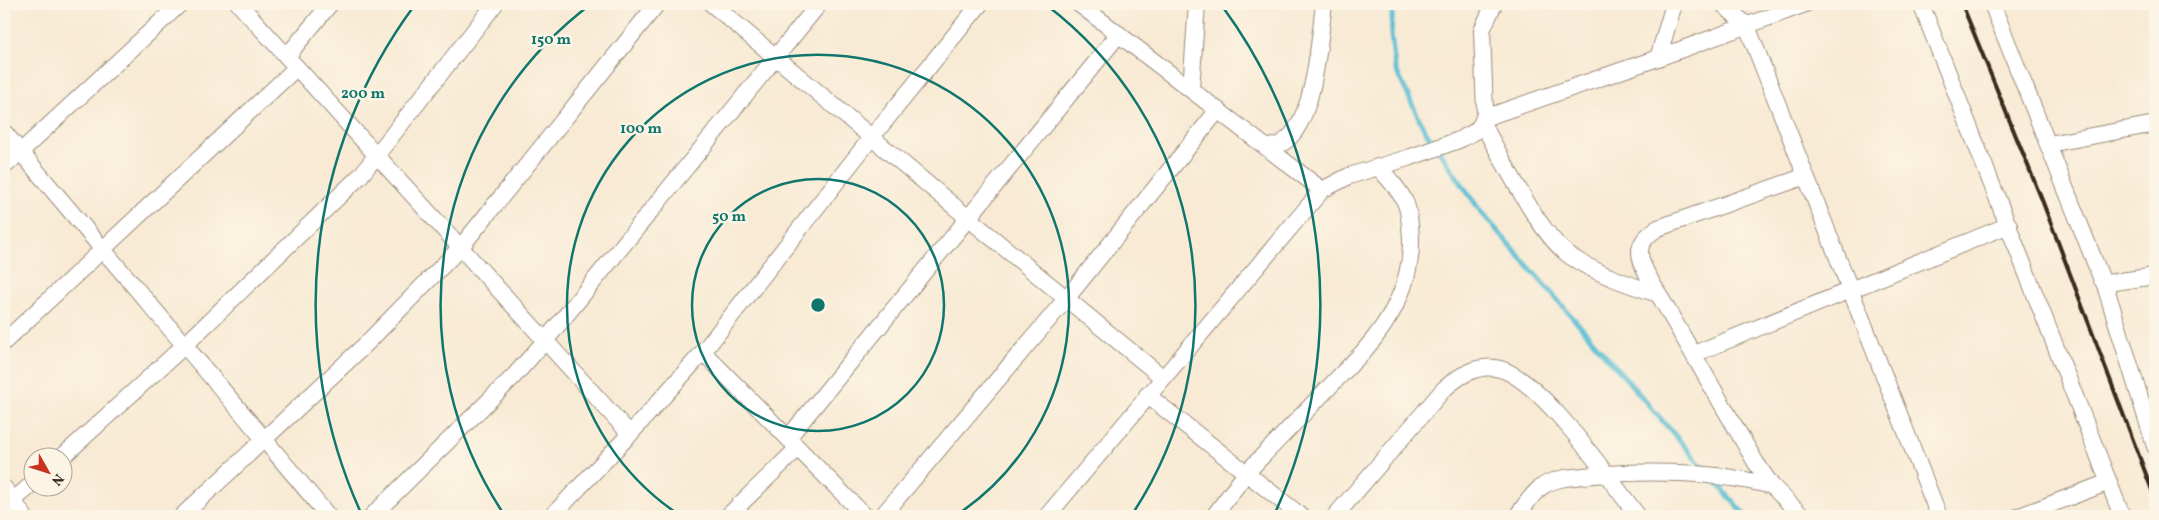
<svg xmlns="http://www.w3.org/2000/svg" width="2159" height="520" font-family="Vollkorn,serif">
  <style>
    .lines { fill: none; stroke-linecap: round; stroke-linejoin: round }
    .stream { stroke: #56bdd3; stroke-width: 5 }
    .minor-casing { stroke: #9a8a79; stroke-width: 18 }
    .minor { stroke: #fff; stroke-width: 16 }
    .rail { stroke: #3b2a1e; stroke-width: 4 }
    .ring { fill: none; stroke: #0f766e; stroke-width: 2.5 }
    .centre { fill: #0f766e; stroke: #fcf5e5; stroke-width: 2.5 }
    .ring-label { font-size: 15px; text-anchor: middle; font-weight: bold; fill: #0f766e; stroke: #fcf5e5; stroke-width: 5; stroke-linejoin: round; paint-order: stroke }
  </style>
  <rect width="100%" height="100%" fill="#fcf5e5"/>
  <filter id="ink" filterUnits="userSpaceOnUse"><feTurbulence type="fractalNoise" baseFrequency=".02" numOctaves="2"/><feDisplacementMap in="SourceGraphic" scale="10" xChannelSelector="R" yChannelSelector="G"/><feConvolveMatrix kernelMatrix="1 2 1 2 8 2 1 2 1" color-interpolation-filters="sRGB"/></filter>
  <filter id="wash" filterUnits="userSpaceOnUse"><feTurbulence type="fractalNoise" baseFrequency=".0096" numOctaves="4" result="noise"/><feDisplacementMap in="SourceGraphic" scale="20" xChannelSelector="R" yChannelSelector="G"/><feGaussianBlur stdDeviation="1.12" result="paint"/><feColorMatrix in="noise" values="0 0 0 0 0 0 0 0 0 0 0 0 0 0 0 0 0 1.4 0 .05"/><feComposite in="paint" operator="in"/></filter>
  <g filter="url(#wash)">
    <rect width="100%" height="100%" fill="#f8ead4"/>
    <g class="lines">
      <g class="stream">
        <path d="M1393 4 1391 35 1395 68 1424 129 1481 212 1706 471"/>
        <path d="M1715 481 1746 516"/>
      </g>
    </g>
  </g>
  <g filter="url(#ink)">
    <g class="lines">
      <defs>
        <g id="minor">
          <path d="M239 4 630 434"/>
          <path d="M712 4 968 218 1162 377"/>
          <path d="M1079 4 1322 190"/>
          <path d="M1723 4 1747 26 1939 516"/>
          <path d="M1921 4 2122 516"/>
          <path d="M1992 4 2102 280 2107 283 2155 276"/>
          <path d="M288 55 330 4"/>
          <path d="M1658 58 1674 4"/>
          <path d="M1191 89 1197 4"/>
          <path d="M1484 118 1658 58 1805 4"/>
          <path d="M1482 123C1503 159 1538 233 1570 256 1597 274 1627 284 1658 294"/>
          <path d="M4 132C111 261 222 387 328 516"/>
          <path d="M2049 144 2155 124"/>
          <path d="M1266 147C1315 150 1319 38 1324 4"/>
          <path d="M4 167 180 4"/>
          <path d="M2104 282 2155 446"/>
          <path d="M4 342 296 68"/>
          <path d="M703 352 865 516"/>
          <path d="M1694 354 2009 225"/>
          <path d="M1147 395 1301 516"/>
          <path d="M788 438 1119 34"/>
          <path d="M61 458 186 344 361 175 495 4"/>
          <path d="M4 488 24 516"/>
          <path d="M13 501 32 484"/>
          <path d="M182 516 365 345 460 248 657 4"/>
          <path d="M372 516 513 377 545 341 819 4"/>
          <path d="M552 516 630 434 703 352 871 138 980 4"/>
          <path d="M728 516 798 448"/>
          <path d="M882 516 1066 299 1218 110"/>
          <path d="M1047 516 1322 190 1349 176 1411 157 1459 140 1476 131 1482 123 1485 113 1482 30 1494 4"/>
          <path d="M1214 516 1247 472 1363 352C1392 319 1412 283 1411 238 1410 226 1410 215 1406 204 1400 190 1388 178 1378 167"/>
          <path d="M1335 516 1444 389C1458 377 1474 365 1495 368 1538 373 1610 481 1638 516"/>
          <path d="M1517 516C1533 495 1537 483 1565 478 1634 470 1705 469 1772 486"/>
          <path d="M1802 516 1772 486 1756 463 1648 276C1636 254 1636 242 1658 228L1806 176"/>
          <path d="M2020 516 2109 482"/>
        </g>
      </defs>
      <use href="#minor" class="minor-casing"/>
      <use href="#minor" class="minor"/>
      <path class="rail" d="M1962 4 2042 200 2155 498"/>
    </g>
  </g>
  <g class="ring">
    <circle cx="818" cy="305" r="126"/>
    <path d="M681 516A251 251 0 1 1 955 516"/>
    <path d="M505 516A377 377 0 0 1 591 4M1045 4A377 377 0 0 1 1131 516"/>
    <path d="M361 513A502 502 0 0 1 414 6M1222 6A502 502 0 0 1 1275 513"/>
  </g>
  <circle cx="818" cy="305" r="8" class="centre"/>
  <g class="ring-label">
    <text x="551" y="44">150 m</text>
    <text x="363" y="98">200 m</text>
    <text x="641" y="133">100 m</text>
    <text x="729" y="221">50 m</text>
  </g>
  <rect width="2159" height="520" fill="none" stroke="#fcf5e5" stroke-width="20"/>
  <g transform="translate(48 472) rotate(129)"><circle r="24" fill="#fcf5e5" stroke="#afa495"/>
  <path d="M0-4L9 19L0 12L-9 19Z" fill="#c8321e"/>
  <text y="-8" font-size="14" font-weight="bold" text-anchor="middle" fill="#3b2a1e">N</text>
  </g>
</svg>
